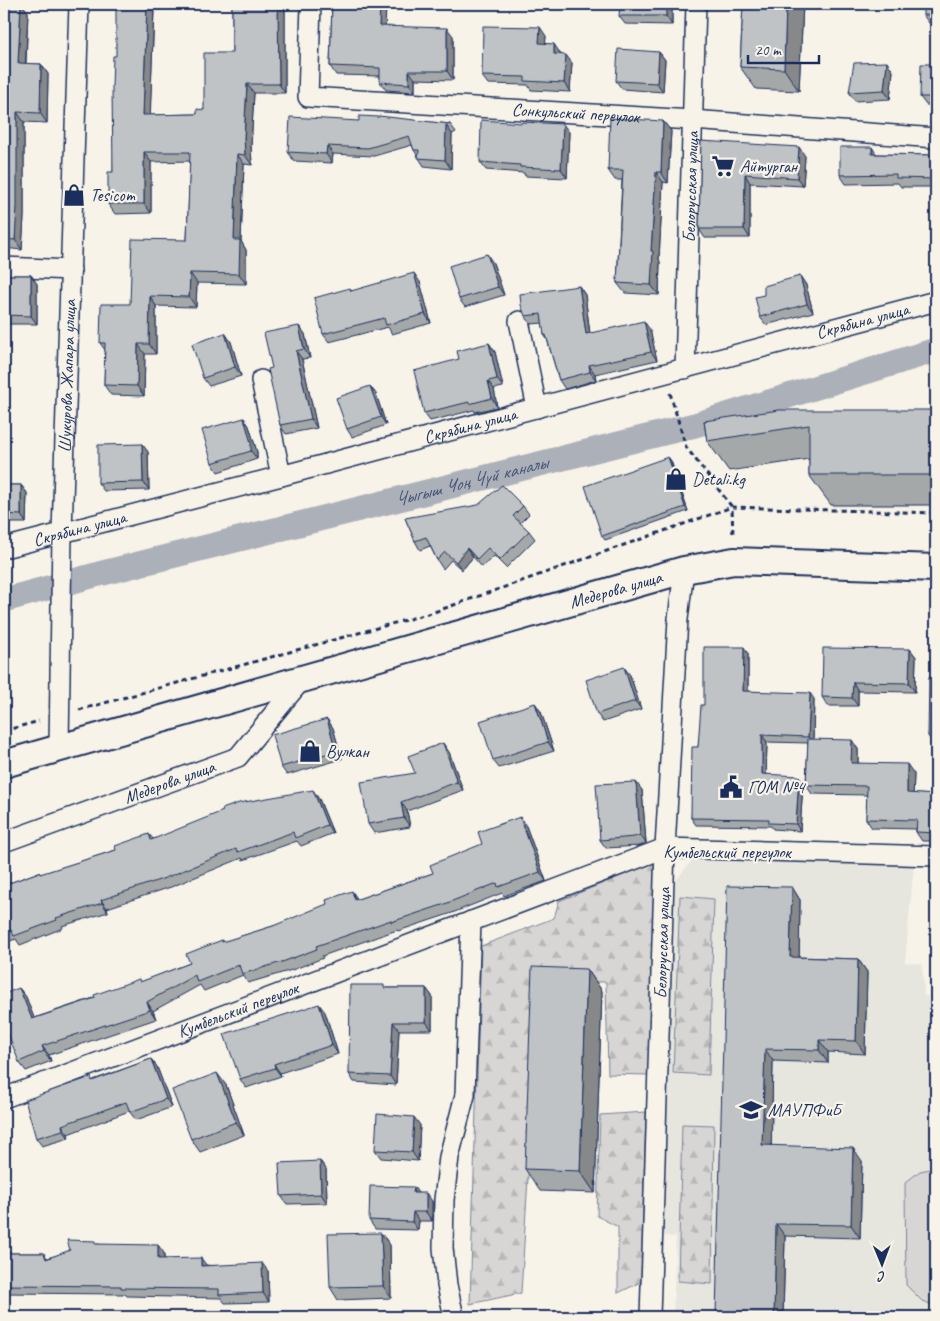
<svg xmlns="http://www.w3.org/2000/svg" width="940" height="1321" font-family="Caveat,sans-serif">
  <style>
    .built { fill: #e6e5de }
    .grass { fill: #d7d6d4; stroke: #798299 }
    .forest { fill: url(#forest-firs); stroke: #798299 }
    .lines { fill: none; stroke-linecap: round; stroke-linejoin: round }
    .canal { stroke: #acb0b9; stroke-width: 25 }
    .street-casing { stroke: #1b2f5e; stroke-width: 22 }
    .secondary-casing { stroke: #1b2f5e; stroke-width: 30 }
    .path { stroke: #1b2f5e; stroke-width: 3; stroke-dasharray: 5 4; stroke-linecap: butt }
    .street { stroke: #f7f3e8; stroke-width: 19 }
    .secondary { stroke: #f7f3e8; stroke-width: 26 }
    .wall { fill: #a5a8a9; stroke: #1b2f5e }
    .shaded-wall { fill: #86888a; stroke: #1b2f5e }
    .building { fill: #c0c3c5; stroke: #1b2f5e }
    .labels { text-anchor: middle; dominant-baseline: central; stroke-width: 4.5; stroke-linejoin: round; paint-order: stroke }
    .street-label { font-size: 18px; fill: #1b2f5e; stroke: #f7f3e8 }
    .poi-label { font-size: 18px; fill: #1b2f5e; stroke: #f7f3e8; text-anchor: start }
    .water-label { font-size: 19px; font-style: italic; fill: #465679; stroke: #f7f3e8 }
  </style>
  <defs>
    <pattern id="forest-firs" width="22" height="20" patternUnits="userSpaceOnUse" patternTransform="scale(1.25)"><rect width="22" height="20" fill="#d7d6d4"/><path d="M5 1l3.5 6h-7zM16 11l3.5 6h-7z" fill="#b8b8b8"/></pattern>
  </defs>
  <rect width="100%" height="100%" fill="#f7f3e8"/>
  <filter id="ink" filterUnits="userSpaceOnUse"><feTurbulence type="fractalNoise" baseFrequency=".02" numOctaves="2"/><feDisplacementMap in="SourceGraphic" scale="10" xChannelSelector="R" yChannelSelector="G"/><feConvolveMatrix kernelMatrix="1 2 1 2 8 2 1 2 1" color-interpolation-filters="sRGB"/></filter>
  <g filter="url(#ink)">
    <path class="built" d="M692 860 914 863 905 962 922 964 924 996 936 997V1317H673L676 1237 657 1235 667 892Z"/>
    <path class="grass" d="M936 1168V1306L922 1301 906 1285 905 1183 920 1171Z"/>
    <g class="forest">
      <path d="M656 862 649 1075 608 1074 606 982 540 981 521 1293 470 1304 481 946 554 918 559 901Z"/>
      <path d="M680 896 714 899 709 1075 673 1073Z"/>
      <path d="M646 1112 641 1282 618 1293V1227L597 1216 600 1115Z"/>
      <path d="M682 1124 714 1125 712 1284 678 1281Z"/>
    </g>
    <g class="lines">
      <path class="canal" id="s1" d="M4 600 99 574 695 425 936 350"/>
      <defs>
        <g id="street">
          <path id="s2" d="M311 4 308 97 692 120 936 138"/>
          <path d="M4 267 71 270"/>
          <path d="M519 321 537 408"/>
          <path id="s3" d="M685 369 696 4"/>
          <path d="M261 380 281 476"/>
          <path id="s4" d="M4 548 281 476 936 301"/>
          <path id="s5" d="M59 748 62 532 79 4"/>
          <path id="s6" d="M4 842 238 757 304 677"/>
          <path id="s7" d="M4 1098 665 848 936 856"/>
          <path d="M454 1317 447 1285 443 1248 444 1200 449 1157 465 1095 471 921"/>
          <path id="s8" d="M650 1317 665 848 678 619 684 570"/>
        </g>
        <g id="secondary">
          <path id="s9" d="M4 764 684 570 734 561 936 568"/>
        </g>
      </defs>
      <use href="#street" class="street-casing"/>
      <use href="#secondary" class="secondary-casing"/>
      <g class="path">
        <path d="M670 393 686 447 732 507 733 537"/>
        <path d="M79 710 431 613 732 507 936 513"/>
        <path d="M4 731 39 721"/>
      </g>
      <use href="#street" class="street"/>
      <use href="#secondary" class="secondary"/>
    </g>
    <g class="wall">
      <path d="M4 4H22L28 12 26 64H41L48 74 47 123 24 122V216L22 250 4 248Z"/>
      <path d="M232 4H285V93H254L251 147 252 165 244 164 241 241 246 250V284L197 283 196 307 156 306V354H145L144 396 111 395 104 385 105 350 100 343 130 304 187 240 190 161 151 162V213L115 214 108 204 113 172 116 56 154 12 150 115 197 114 204 110 232 53Z"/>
      <path d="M332 4H386L385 27 453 36V80L415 79V92L386 90 380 82V76L336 75 330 66Z"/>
      <path d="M672 4V25L625 24 619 16Z"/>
      <path d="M743 4H803L799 91 756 89 740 67Z"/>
      <path d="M936 4V23H929L923 15Z"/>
      <path d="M546 36 545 44 560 53V54L572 63 570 92 531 90 528 85 488 84 482 76Z"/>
      <path d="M659 52 665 60 663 92 622 89 616 81Z"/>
      <path d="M936 64V105H926L920 97Z"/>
      <path d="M893 71 890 99 855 101 849 92Z"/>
      <path d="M379 117 450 124 456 132 452 134 451 169 424 166 414 150 412 145 374 156 333 154 332 163 294 161 288 152 359 121Z"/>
      <path d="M663 121 671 131 668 183 663 182 659 259 660 262 659 295 625 293 617 283 622 180H615L608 170Z"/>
      <path d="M569 132 567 178 525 176 524 173 486 170 480 162Z"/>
      <path d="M701 141 805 156 803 186 750 183V238H705L699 229Z"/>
      <path d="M877 154 936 155V187H901L898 183 846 184 840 175Z"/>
      <path d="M493 263 504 295 465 307 459 299Z"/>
      <path d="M4 275H31L37 284V324H4Z"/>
      <path d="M800 276 806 285 813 312 766 325 760 317 764 295Z"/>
      <path d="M420 282 431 323 392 334 388 327 329 342 323 334 350 288 352 291Z"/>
      <path d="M579 286 585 295 590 333 650 330 657 360 595 374 596 380 565 389 559 380 547 339 544 335 543 323 531 324 525 316Z"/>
      <path d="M299 326 305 334 310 358 302 359 317 428 286 434 280 425 272 368Z"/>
      <path d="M225 333 231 342 241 376 209 386 203 378Z"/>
      <path d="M489 343 495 352 503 387 494 389 497 407 475 412 474 410 430 421 424 413Z"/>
      <path d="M370 386 376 394 386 425 352 437 347 429Z"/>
      <path d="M936 410V505H831L809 475V459L729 471 707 441 704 421Z"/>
      <path d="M244 418 249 426 257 452V459L218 472 212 463Z"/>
      <path d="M142 444 148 452 149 490 104 491 98 483Z"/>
      <path d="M668 457 671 461 688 511 605 540 602 536Z"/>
      <path d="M4 485H21L27 493 26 523H4Z"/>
      <path d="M523 506 529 514 520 523 529 531 535 539 506 568 494 556 482 567 473 557 462 570 451 560 443 569 437 560 430 546 420 550 415 541 405 518Z"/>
      <path d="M910 649 916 657 915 692 858 691V706H828L822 697Z"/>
      <path d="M748 654V691L814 699 813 739 858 749V763L914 774 913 794 936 795V841H922L916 832V829L872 828 866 819 867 795 812 794 806 785 808 743 767 742 766 774 803 783 800 831 773 829 771 826 696 825 691 818 698 747 704 705Z"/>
      <path d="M630 675 641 709 603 722 597 714Z"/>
      <path d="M936 677V745H934L928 736Z"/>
      <path d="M535 703 541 712 554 751 499 768 493 760Z"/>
      <path d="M327 719 333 728 342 759 287 775 281 767Z"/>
      <path d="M449 752 463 790 407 811 410 827 374 833 368 824 415 773Z"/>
      <path d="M642 790 646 843 640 846 606 848 600 840Z"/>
      <path d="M319 799 333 833 301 846 297 841 243 860 242 858 171 887 107 908 108 912 62 926 63 928 20 945 16 939 4 943V885L39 872 41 874 116 850 149 834 153 839Z"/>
      <path d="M526 826 546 881 504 896 502 893 452 913 398 931 397 930 322 956 323 958 292 970 248 983 243 975 204 991 200 985 153 1011 156 1019 49 1055 51 1061 26 1071 19 1062V988L26 997 34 1018 141 982 190 963 223 942 358 899 433 873Z"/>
      <path d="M792 887 800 900 799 957 858 959 867 972 865 1054 828 1052V1063L773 1061 771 1146 862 1161 860 1238 785 1236 783 1317H718L716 1315Z"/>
      <path d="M587 969 602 991 595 1193 540 1191 525 1169Z"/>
      <path d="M386 988H426L432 996V1030H399L396 1085 354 1082 349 1074Z"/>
      <path d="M325 1012 338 1054 280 1073 281 1076 246 1088 240 1079Z"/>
      <path d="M151 1059 157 1067 172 1107 136 1120 129 1111 68 1134 69 1138 42 1146 36 1138 93 1080Z"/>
      <path d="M226 1085 244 1135 200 1152 191 1139Z"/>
      <path d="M420 1125 418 1161 381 1158 375 1150Z"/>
      <path d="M4 1144 8 1155 4 1157Z"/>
      <path d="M320 1161 326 1169 327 1203 287 1204 281 1196Z"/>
      <path d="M418 1193 432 1201V1221H419L418 1230 375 1229 369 1220Z"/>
      <path d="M381 1233 390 1245 391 1298 338 1300 330 1287Z"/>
      <path d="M97 1244 164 1253V1259L206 1265 268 1271 269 1302 225 1303 221 1298 127 1296 125 1294 4 1293V1253H44L47 1258Z"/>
    </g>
    <g class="shaded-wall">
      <path d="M21 4H22L28 12 25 73 18 63Z"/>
      <path d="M147 4H154L150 125 143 115Z"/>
      <path d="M278 4H285V93L279 84Z"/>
      <path d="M380 4H386L385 35 379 26Z"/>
      <path d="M666 4H672V25L666 16Z"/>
      <path d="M786 4H803L799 91 784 69Z"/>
      <path d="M540 27 546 36 545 52 539 43Z"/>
      <path d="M447 28 453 36V80L447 71Z"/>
      <path d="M554 44 560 53V63L554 54Z"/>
      <path d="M659 52 665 60 663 92 657 83Z"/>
      <path d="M566 55 572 63 570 92 564 83Z"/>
      <path d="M887 62 893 71 890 99 884 90Z"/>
      <path d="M41 64 48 74 47 123 40 113Z"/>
      <path d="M409 71 415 79V92L409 84Z"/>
      <path d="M247 84 254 93 251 147 252 165 245 155 244 138Z"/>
      <path d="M17 112 24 122V216L22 250 15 240Z"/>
      <path d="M663 121 671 131 668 183 661 172Z"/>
      <path d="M563 124 569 132 567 178 561 169Z"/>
      <path d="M446 125 452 134 451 169 445 160Z"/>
      <path d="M327 146 333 154 332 163 326 154Z"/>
      <path d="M799 147 805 156 803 186 797 178Z"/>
      <path d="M872 147 877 155 872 154Z"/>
      <path d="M144 152 151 162V213L144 204Z"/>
      <path d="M237 154 244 164 241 241 246 250V284L239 274 234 240Z"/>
      <path d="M656 172 663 182 659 259 660 262 659 295 651 285V251Z"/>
      <path d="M745 174 750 183V238L744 229Z"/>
      <path d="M487 254 493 263 504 295 498 287Z"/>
      <path d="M190 273 197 283 196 307 189 297Z"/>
      <path d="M414 273 420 282 431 323 425 314Z"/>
      <path d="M31 275 37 284V324L31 316Z"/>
      <path d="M800 276 806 285 813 312 807 304Z"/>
      <path d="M579 286 585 295 591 343 586 334Z"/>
      <path d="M150 296 156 306V354L149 344Z"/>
      <path d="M644 321 650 330 657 360 651 352Z"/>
      <path d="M299 326 305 334 310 358 304 349Z"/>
      <path d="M225 333 231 342 241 376 235 367Z"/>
      <path d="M489 343 495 352 503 387 497 379Z"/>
      <path d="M138 344 145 354 144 396 137 386Z"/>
      <path d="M296 351 302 359 317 428 311 419Z"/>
      <path d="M589 365 595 374 596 380 590 372Z"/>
      <path d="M488 381 494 389 497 407 492 398Z"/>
      <path d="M370 386 376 394 386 425 381 417Z"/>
      <path d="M244 418 249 426 257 452V459L251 451Z"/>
      <path d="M142 444 148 452 149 490 143 482Z"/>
      <path d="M668 457 671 461 688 511 685 507Z"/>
      <path d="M21 485 27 493 26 523 21 515Z"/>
      <path d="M467 548 473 557 462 570 456 562Z"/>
      <path d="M744 647 748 654V697L743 691Z"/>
      <path d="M910 649 916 657 915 692 909 683Z"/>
      <path d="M624 667 630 675 641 709 635 701Z"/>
      <path d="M853 682 858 691V706L852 698Z"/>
      <path d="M810 693 814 699 813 743 808 737Z"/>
      <path d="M535 703 541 712 554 751 548 742Z"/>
      <path d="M327 719 333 728 342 759 336 751Z"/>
      <path d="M762 735 767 742 766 780 762 774Z"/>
      <path d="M852 740 858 749V772L851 763Z"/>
      <path d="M443 743 449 752 463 790 457 782Z"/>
      <path d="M907 764 914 774 913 802 907 793Z"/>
      <path d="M799 776 803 783 800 831 796 824Z"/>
      <path d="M636 782 642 790 646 843 640 835Z"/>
      <path d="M313 790 319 799 333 833 327 825Z"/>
      <path d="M401 802 407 811 410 827 404 818Z"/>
      <path d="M520 817 526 826 546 881 540 872Z"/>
      <path d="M792 887 800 900 799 969 790 957Z"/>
      <path d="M352 891 358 900H355Z"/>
      <path d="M101 900 107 908 108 912 102 903Z"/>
      <path d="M858 959 867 972 865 1054 856 1041Z"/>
      <path d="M587 969 602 991 595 1193 580 1171Z"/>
      <path d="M19 988 26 997 38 1028 32 1019Z"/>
      <path d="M426 988 432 996V1030L426 1022Z"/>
      <path d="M147 1002 153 1011 156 1019 150 1010Z"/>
      <path d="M319 1004 325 1012 338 1054 332 1045Z"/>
      <path d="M393 1022 399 1030 396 1085 390 1076Z"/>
      <path d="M819 1040 828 1052V1063L819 1050Z"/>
      <path d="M42 1046 49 1055 51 1061 44 1051Z"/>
      <path d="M765 1049 773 1061 771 1158 762 1145Z"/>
      <path d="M151 1059 157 1067 172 1107 166 1099Z"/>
      <path d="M274 1064 280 1073 281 1076 275 1068Z"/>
      <path d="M217 1073 226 1085 244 1135 236 1122Z"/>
      <path d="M414 1117 420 1125 418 1161 412 1152Z"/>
      <path d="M62 1125 68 1134 69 1138 63 1130Z"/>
      <path d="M4 1144 8 1155 4 1149Z"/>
      <path d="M853 1148 862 1161 860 1238 851 1225Z"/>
      <path d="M320 1161 326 1169 327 1203 321 1194Z"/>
      <path d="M414 1187 420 1196 413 1193Z"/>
      <path d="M426 1193 432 1201V1221L426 1212Z"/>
      <path d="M413 1212 419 1221 418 1230 412 1222Z"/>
      <path d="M776 1224 785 1236 783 1317H774V1316Z"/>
      <path d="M381 1233 390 1245 391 1298 383 1286Z"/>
      <path d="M158 1245 164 1253V1267L158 1259Z"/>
      <path d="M201 1258 207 1266H201Z"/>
      <path d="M262 1263 268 1271 269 1302 263 1293Z"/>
    </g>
    <g class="building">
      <path d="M4 4H21L18 63 41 64 40 113 17 112V206L15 240 4 239Z"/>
      <path d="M116 4H147L143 115 197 114V109L204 110V53H232V4H278L279 84H247L244 138 245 155 237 154 234 240H240L239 274 190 273 189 297 150 296 149 344H138L137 386 104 385 105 343H100L101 304H130L132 239 187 240 190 152H144V204H108V172H113L112 88 113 56H116Z"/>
      <path d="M332 4H380L379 26 447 28V71H409V84L380 82V68L330 66Z"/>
      <path d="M620 4H666V16H619Z"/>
      <path d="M743 4H786L784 69 740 67Z"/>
      <rect x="923" y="4" width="13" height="11"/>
      <path d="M483 26 540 27 539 43 554 44V54L566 55 564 83 525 81V77L482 76Z"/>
      <path d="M618 49 659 52 657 83 616 81Z"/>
      <path d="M887 62 884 90 849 92 854 63Z"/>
      <path d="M921 64H936V97H920Z"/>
      <path d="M359 116 379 117V116L450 124 446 125 445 160 418 158 419 150H414L409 136 368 148 327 146 326 154 288 152 290 117 359 121Z"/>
      <path d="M610 118 663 121 661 172H656L651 251H653L651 285 617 283 623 170H608Z"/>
      <path d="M481 120 522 123V122L563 124 561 169 520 167V165L480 162Z"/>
      <path d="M701 141 799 147 797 178 745 174 744 229H699Z"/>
      <path d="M840 147H872V154L936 155V179L896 178V174L840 175Z"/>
      <path d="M487 254 498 287 459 299 449 266Z"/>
      <path d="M414 273 425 314 386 325 384 318 323 334 314 298 350 288 351 291Z"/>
      <path d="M4 275H31V316L4 315Z"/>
      <path d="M800 276 807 304 760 317 755 297 764 295V286Z"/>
      <path d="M579 286 586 334 644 321 651 352 589 365 590 372 559 380 546 335H544L541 314 525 316 521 305 520 294Z"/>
      <path d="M299 326 304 349 296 351 311 419 280 425 268 369 272 368 264 333Z"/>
      <path d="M225 333 235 367 203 378 192 344Z"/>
      <path d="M489 343 497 379 488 381 492 398 469 404V402L424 413 414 371 459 359 457 351Z"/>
      <path d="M370 386 381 417 347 429 336 398Z"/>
      <path d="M779 410H936V475H809V425L707 441 704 421Z"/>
      <path d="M244 418 251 443V451L212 463 202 430Z"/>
      <path d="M142 444 143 482 98 483V445Z"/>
      <path d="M668 457 685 507 602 536 585 486Z"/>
      <path d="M4 485H21V515L4 514Z"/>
      <path d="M502 485 523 506 513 516 529 531 500 560 488 548 477 559 467 548 456 562 445 552 437 560 426 537 415 541 405 518 478 505Z"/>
      <path d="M704 647H744L743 691 810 693 808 737 762 735V774L799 776 796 824 769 823V819L691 818 692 747H698L701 705H704Z"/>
      <path d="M823 648 910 649 909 683 853 682 852 698 822 697Z"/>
      <path d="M624 667 635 701 597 714 586 680Z"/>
      <path d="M929 677H936V736H928Z"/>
      <path d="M535 703 548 742 493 760 480 721Z"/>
      <path d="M327 719 336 751 281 767 272 735Z"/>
      <path d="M808 739 852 740 851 763 907 764V793L936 795V833L916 832 917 820 866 819 867 786 806 785Z"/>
      <path d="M443 743 457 782 401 802 404 818 368 824 361 782 415 773 408 756Z"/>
      <path d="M636 782 640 835 634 837 600 840 596 784Z"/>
      <path d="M313 790 327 825 295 838 293 832 238 852 236 849 165 878 101 900 102 903 56 918 57 920 14 936 11 930 4 933V885L39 872 40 874 116 850 115 846 149 834 151 840 223 811 222 809 239 803Z"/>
      <path d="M520 817 540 872 498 887 497 883 445 904 391 922V920L316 946 317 949 285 961 242 974 239 965 197 982 195 975 147 1002 150 1010 42 1046 44 1051 19 1062 4 1023V994L19 988 32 1019 95 998 94 995 139 979 140 982 190 963 186 954 222 940V942L273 926 327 904 326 900 352 891 355 900 433 873 430 865 482 844 478 832Z"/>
      <path d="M727 886 792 887 790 957 858 959 856 1041 819 1040V1050L765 1049 762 1145 853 1148 851 1225 776 1224 774 1316 716 1315Z"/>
      <path d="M936 919V944H935Z"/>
      <path d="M532 967 587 969 580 1171 525 1169Z"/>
      <path d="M350 985H384V988H426V1022H393L390 1076 349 1074Z"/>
      <path d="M319 1004 332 1045 274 1064 275 1068 240 1079 224 1034Z"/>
      <path d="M151 1059 166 1099 130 1112 126 1102 62 1125 63 1130 36 1138 25 1100 91 1077 92 1081Z"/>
      <path d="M217 1073 236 1122 191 1139 172 1090Z"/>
      <path d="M377 1114 414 1117 412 1152 375 1150Z"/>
      <path d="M320 1161 321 1194 281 1196 279 1163Z"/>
      <path d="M370 1186 414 1187 413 1193H426V1212H413L412 1222 369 1220Z"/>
      <path d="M381 1233 383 1286 330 1287 328 1234Z"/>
      <path d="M67 1240 95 1241V1244L158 1245V1259L201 1258V1266L262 1263 263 1293 219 1295V1289L121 1288V1286L4 1285V1253H44L46 1259 70 1250Z"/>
    </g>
  </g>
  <defs>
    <symbol id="supermarket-bare" viewBox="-9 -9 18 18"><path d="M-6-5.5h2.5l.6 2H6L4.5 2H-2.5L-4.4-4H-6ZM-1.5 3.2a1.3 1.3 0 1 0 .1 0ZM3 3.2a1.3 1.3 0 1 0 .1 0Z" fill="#1b2f5e" stroke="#f7f3e8" stroke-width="2.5" paint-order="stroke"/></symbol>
    <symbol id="shop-bare" viewBox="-9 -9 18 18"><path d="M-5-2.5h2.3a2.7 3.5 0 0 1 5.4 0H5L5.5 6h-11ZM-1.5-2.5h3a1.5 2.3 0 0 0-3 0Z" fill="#1b2f5e" stroke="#f7f3e8" stroke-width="2.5" paint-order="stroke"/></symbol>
    <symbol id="civic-bare" viewBox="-9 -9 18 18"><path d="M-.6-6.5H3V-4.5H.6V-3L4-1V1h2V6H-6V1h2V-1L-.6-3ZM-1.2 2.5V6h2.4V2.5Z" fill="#1b2f5e" stroke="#f7f3e8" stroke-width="2.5" paint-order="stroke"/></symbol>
    <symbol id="university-bare" viewBox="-9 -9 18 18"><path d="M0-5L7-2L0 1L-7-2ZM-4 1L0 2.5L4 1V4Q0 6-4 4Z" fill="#1b2f5e" stroke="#f7f3e8" stroke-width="2.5" paint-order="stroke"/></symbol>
  </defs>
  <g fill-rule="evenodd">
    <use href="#supermarket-bare" x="707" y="150" width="32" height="32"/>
    <use href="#shop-bare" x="58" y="179" width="32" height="32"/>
    <use href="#shop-bare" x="660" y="463" width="32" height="32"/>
    <use href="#shop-bare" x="294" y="735" width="32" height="32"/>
    <use href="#civic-bare" x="715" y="771" width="32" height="32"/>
    <use href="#university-bare" x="735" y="1094" width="32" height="32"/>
  </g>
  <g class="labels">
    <g class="street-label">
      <text stroke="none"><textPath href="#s2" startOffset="361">Сонкульский переулок</textPath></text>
      <text stroke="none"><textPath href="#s3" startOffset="182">Белорусская улица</textPath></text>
      <text stroke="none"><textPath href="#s4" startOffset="888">Скрябина улица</textPath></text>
      <text stroke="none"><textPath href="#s5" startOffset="372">Шукурова Жапара улица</textPath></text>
      <text stroke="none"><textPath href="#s4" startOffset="482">Скрябина улица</textPath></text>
      <text stroke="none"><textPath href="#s4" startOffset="78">Скрябина улица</textPath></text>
      <text stroke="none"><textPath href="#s9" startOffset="636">Медерова улица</textPath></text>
      <text stroke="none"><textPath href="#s6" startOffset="176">Медерова улица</textPath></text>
      <text x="727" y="852">Кумбельский переулок</text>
      <text stroke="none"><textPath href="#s8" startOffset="374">Белорусская улица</textPath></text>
      <text stroke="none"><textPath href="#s7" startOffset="250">Кумбельский переулок</textPath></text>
    </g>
    <g class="poi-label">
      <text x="740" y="166">Айтурган</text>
      <text x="90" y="195">Tesicom</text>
      <text x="692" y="479">Detali.kg</text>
      <text x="326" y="751">Вулкан</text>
      <text x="748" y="787">ГОМ №4</text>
      <text x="768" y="1110">МАУПФиБ</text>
    </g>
    <g class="water-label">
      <text stroke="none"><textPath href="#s1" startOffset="482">Чыгыш Чоң Чүй каналы</textPath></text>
    </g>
  </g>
  <rect width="940" height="1321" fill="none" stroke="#f7f3e8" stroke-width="20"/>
  <rect x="10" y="10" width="920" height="1301" fill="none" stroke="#1b2f5e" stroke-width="2" filter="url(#ink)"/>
  <g transform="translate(882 1264) rotate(179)" stroke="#f7f3e8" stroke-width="4" paint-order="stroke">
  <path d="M0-4L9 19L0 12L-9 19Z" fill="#1b2f5e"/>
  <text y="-8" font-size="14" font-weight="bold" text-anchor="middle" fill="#1b2f5e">С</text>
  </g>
  <path d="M748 55v8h71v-8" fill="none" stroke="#1b2f5e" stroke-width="2.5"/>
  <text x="755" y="55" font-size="15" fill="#1b2f5e" stroke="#f7f3e8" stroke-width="4" paint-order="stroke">20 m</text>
</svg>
